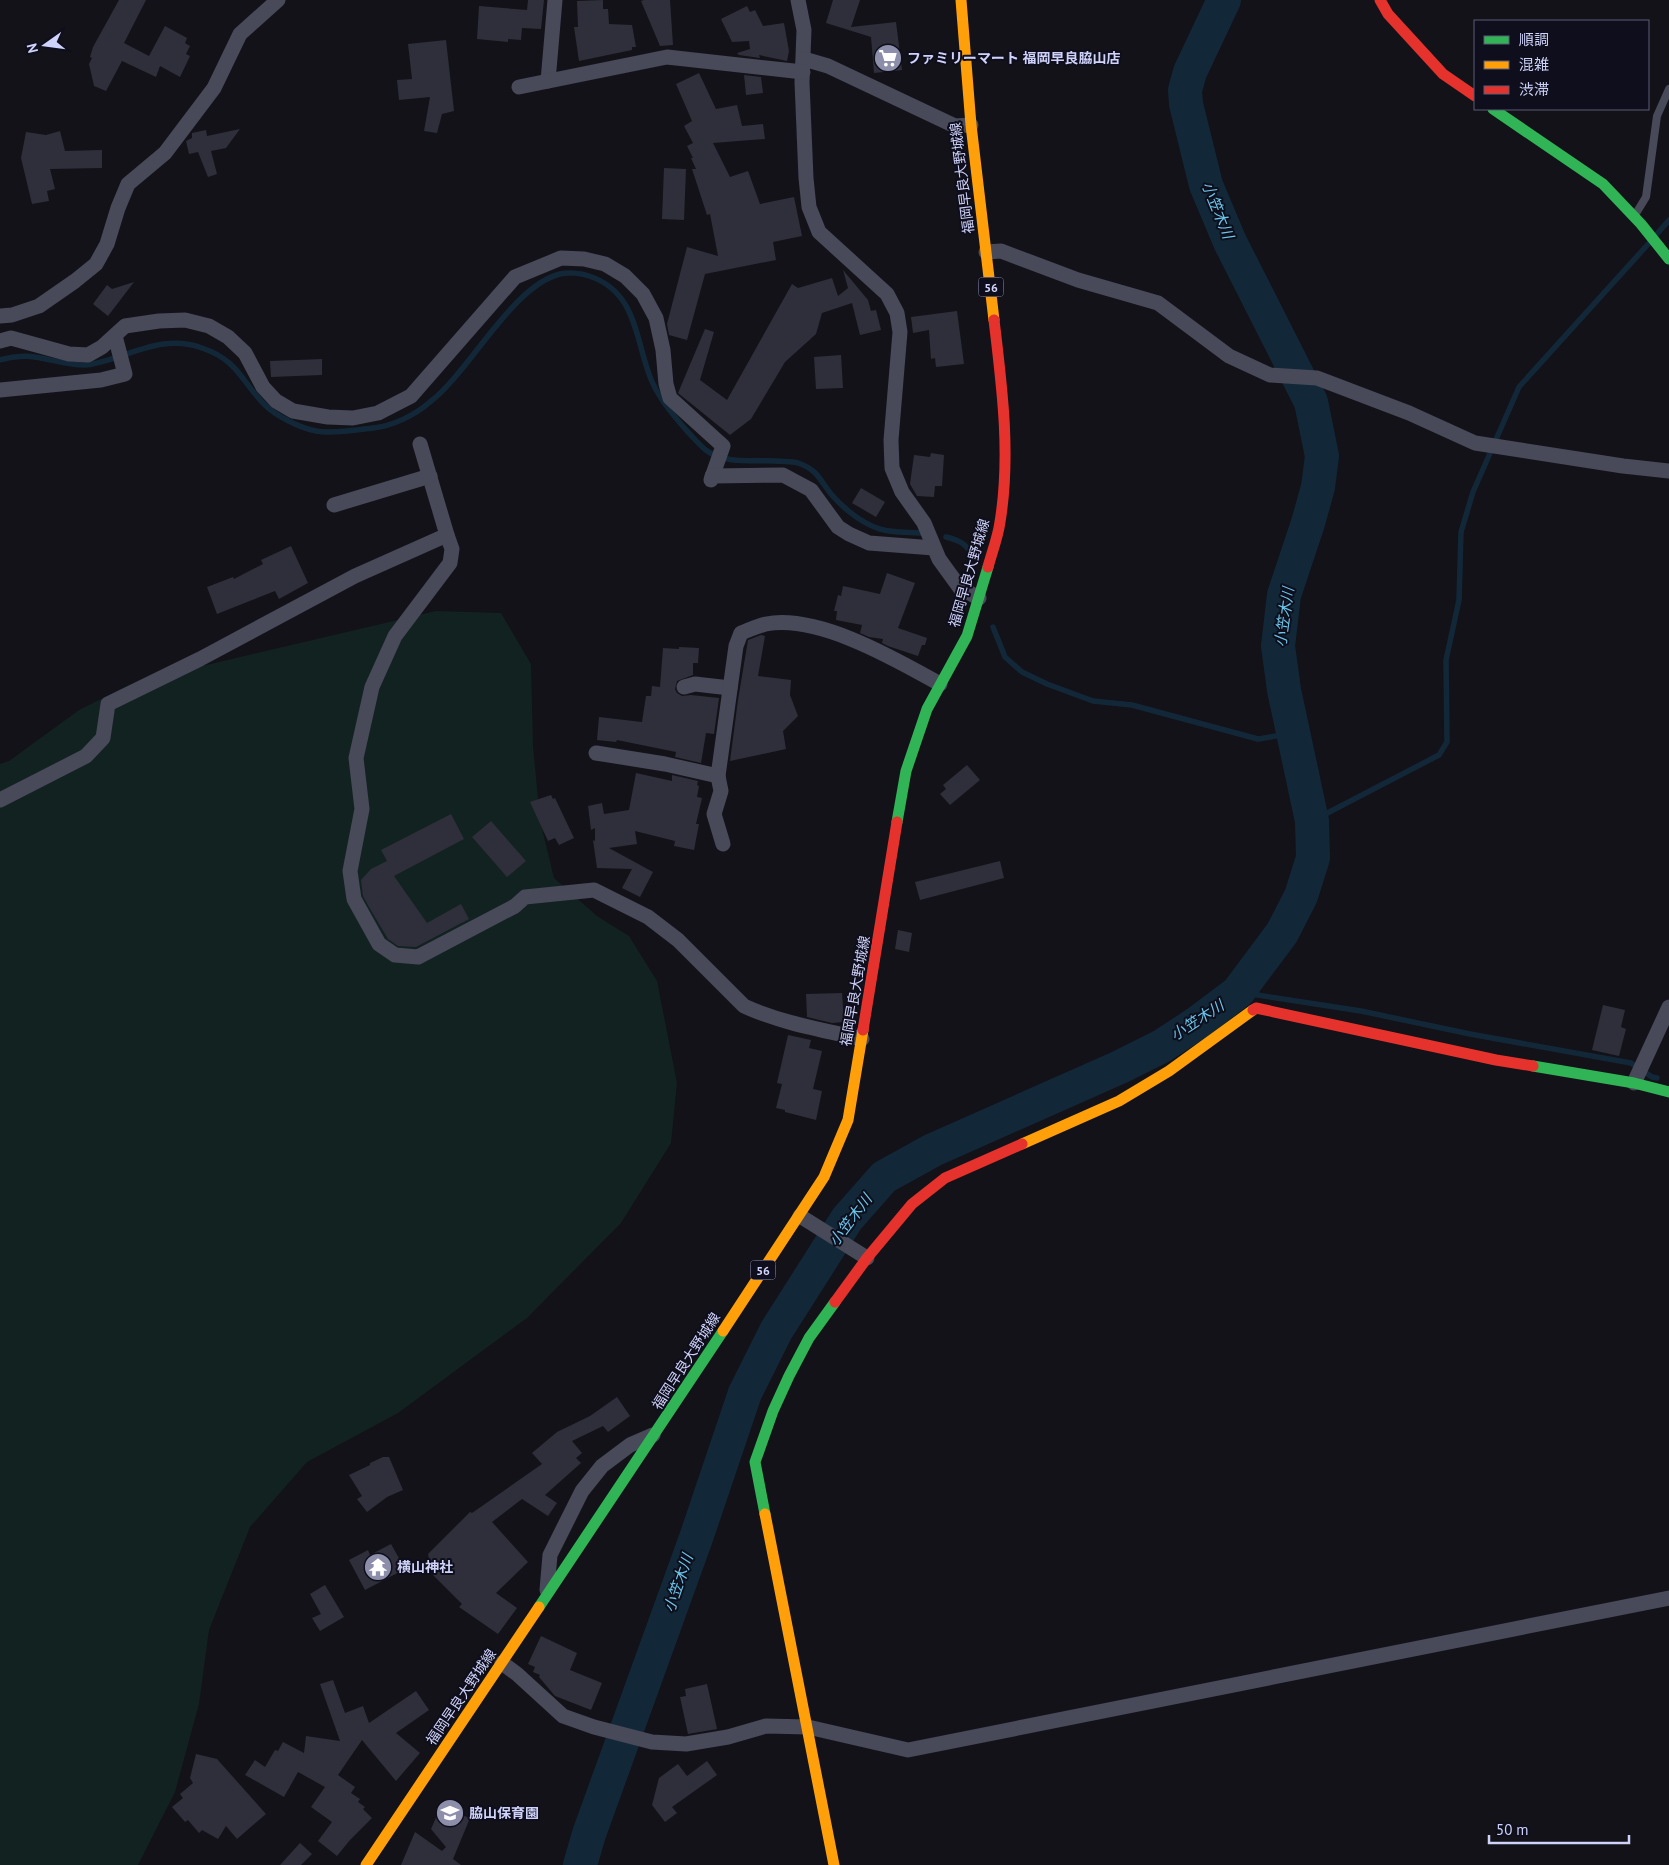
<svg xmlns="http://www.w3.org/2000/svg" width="1669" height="1865" font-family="'PT Sans','Noto Sans JP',sans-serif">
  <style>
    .green { fill: #122220 }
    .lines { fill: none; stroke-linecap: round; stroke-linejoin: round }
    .stream { stroke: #122839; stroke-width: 5.5 }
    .river { stroke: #122839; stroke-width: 34 }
    .building { fill: #2f2f3b }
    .lane { stroke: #484959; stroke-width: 8 }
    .street { stroke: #484959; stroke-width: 15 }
    .fast { stroke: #30b455; stroke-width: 11 }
    .slow { stroke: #ff9f0a; stroke-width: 11 }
    .jam { stroke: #e5322d; stroke-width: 11 }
    .labels { text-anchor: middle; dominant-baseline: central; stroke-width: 4; stroke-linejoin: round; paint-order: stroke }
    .shield { fill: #0e0e1c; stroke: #9597b7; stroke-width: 1 }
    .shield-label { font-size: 12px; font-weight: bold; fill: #cfd2f9 }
    .poi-label { font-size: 14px; font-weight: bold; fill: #cfd2f9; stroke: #0e0e1c; text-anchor: start }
    .street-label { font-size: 14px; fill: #cfd2f9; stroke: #0e0e1c }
    .water-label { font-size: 15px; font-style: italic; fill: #6ac7ec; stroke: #0e0e1c }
  </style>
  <rect width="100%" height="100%" fill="#121218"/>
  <path class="green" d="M436 611 501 613 531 664 533 746 540 820 554 878 597 916 629 936 657 981 677 1083 671 1143 621 1223 527 1318 398 1413 307 1462 250 1527 209 1630 199 1704 175 1792 138 1865H0V764L9 761 79 710 129 685 164 675Z"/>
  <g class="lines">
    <g class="stream">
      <path d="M1656 235 1669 220"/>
      <path d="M0 360C34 349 53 365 85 365 97 364 107 360 118 357 147 347 173 337 202 348 238 360 241 381 265 405 276 416 300 428 316 431 332 434 356 430 373 428 393 426 415 415 430 402 471 370 512 286 560 274 568 272 581 273 589 276 635 291 635 335 649 374 656 395 672 414 687 431 693 437 700 446 707 451 725 464 754 460 775 461 783 462 791 461 798 463 818 470 819 479 831 494 842 507 860 522 877 528 888 533 909 532 922 533"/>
      <path d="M946 537C958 540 965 543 972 554"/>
      <path d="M993 627 1005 657 1022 672 1047 684 1093 701 1132 705 1258 739 1294 733"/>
      <path d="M1312 821 1439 755 1447 742 1446 660 1459 600 1461 532 1473 492 1519 387 1650 242"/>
      <path d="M1238 992 1361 1011 1470 1034 1631 1063 1652 1077 1657 1078"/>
    </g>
    <path class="river" d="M580 1865 589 1834 696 1538 745 1393 776 1331 847 1219 884 1177 933 1150 1120 1067 1162 1046 1197 1023 1238 992 1282 933 1301 896 1313 858 1312 821 1284 690 1278 646 1284 595 1308 523 1318 487 1322 456 1311 402 1230 242 1206 185 1186 104 1185 90 1190 72 1224 0"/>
  </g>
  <g class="building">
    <path d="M119 0H146L124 43 149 56 165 26 187 38 185 43 190 46 186 54 190 56 180 77 160 66 156 77 122 61 106 91 94 86 89 64 92 58 90 57 93 47Z"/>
    <path d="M528 0H544L541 29 522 28 521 40 508 39V42L477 39 479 6 527 10Z"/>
    <path d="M603 0V9H608L609 24 632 25 636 47H632V50L579 61 574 27H578L577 1Z"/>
    <path d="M644 0H670L673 45 660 46 641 1Z"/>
    <path d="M833 0H860L851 27 896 22 902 70 874 73 871 37 826 23Z"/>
    <path d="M747 6 750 12 755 10 763 26 784 23 789 51 787 61 759 55 760 58 739 55 737 53 750 49 749 41 732 42 721 19Z"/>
    <path d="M446 40 454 111 442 114 437 133 424 131 430 97 399 100 397 80 412 79 408 44Z"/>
    <path d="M699 73 716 109 737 105 742 126 763 124 765 139 713 143 730 177 748 171 760 204 794 197 802 236 773 242 776 260 705 274 687 340 669 335 667 324 687 247 718 256 710 214 707 215 692 169H696L691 158H693L687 146 693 143 684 126 692 121 676 84Z"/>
    <path d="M744 75 761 77 763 93 746 95Z"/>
    <path d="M240 129 226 148 211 151 217 174 208 177 198 152 189 154 186 141 192 138V133L206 130 207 136Z"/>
    <path d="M60 131 65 151 102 150V168L50 169 55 189 47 191 49 201 32 204 21 158 26 132 46 135Z"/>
    <path d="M664 168 686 169 684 220 662 219Z"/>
    <path d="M843 270 868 300 871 311 876 310 881 330 860 335 852 303 822 313 816 334 785 362 751 419 730 435 678 393 705 329 714 332 700 380 727 400 792 284 798 288 832 278 838 296 848 288Z"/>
    <path d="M134 282 108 316 93 304 107 285 112 289Z"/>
    <path d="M957 311 964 364 936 367 935 358 931 359 929 330 913 333 911 317Z"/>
    <path d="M841 355 843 388 816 389 814 357Z"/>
    <path d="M322 359V375L271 377 270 361Z"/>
    <path d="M931 453 944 455 942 486H935L934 497 917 496 910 484 914 455 930 457Z"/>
    <path d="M861 488 885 502 876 517 852 503Z"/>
    <path d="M291 546 308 583 279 599 275 591 217 614 207 587 233 577 234 579 263 564 261 560Z"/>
    <path d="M887 573 915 583 898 628 927 638 925 645H922L918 656 888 646 882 643 883 639 869 637 860 633 862 625 836 620 837 611H834L838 595 841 596 843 586 880 594Z"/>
    <path d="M761 635 765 636 758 676 791 680 790 695 798 716 783 731 786 749 730 761 738 700 748 640Z"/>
    <path d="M679 647 699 648 698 663H693V675L677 681 675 689 677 693 682 696 691 695 719 698 714 734 706 733 701 763 675 757 676 752 617 740 616 742 597 740 599 717 642 722 646 696H651L652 686 660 687 663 648 679 649Z"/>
    <path d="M967 765 980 780 950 805 940 794 946 789 943 785Z"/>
    <path d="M636 773 672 781V775L698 781 697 785 699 786 697 797 702 798 696 824H699L694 850 674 846 675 841 635 831 637 844 609 848 653 872 640 897 622 888 632 869 597 868 593 840 595 841V828L591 830 588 806 602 803 604 814 629 810Z"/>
    <path d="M551 795 553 799 555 798 574 838 559 845 555 838 548 841 530 802Z"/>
    <path d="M451 814 464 839 394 876 427 923 461 904 469 919 416 947 398 946 388 939 369 907 363 896 361 880 371 869 387 861 381 850Z"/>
    <path d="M491 821 526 861 507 877 472 837Z"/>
    <path d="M1000 861 1004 878 920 900 915 882Z"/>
    <path d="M898 930 912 933 909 952 895 949Z"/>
    <path d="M842 993 844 1022 832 1023 807 1017 806 994Z"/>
    <path d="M1603 1005 1625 1010 1621 1027 1626 1029 1619 1056 1592 1050Z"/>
    <path d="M788 1035 811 1040 809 1048 822 1051 813 1089 822 1091 816 1120 785 1112V1110L776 1108 782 1084 777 1083Z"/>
    <path d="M617 1397 630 1416 608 1432 603 1426 572 1441 582 1453 576 1458 581 1463 545 1495 557 1503 548 1516 522 1499 492 1522 528 1562 496 1593 517 1608 498 1634 459 1607 462 1604 433 1575 428 1554 470 1512 472 1513 542 1464 532 1453 557 1432 590 1416Z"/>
    <path d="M383 1457H389L403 1490 387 1497 367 1512 357 1499 362 1496 349 1475 370 1465V1463Z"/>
    <path d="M391 1544 405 1569 365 1590 349 1560 368 1550 370 1555Z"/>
    <path d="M325 1585 344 1617 320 1631 312 1618 321 1614 310 1594Z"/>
    <path d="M541 1636 577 1653 570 1670 602 1683 591 1710 555 1696 539 1677 540 1675 533 1672 535 1667 528 1664Z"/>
    <path d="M333 1680 345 1713 363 1706 369 1723 416 1691 429 1710 396 1733 420 1753 396 1781 362 1740 338 1775 355 1787 351 1793 360 1799 358 1802 365 1807 363 1809 372 1818 350 1840 337 1856 318 1841 332 1822 311 1807 325 1787 298 1772 284 1797 245 1775 255 1760 265 1767 275 1750 278 1751 283 1742 304 1753 306 1736 340 1741 320 1684Z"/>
    <path d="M707 1684 717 1729 688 1734 680 1697 686 1696 685 1689Z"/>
    <path d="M196 1754 217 1759 266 1814 237 1839 226 1826 218 1839 202 1830 199 1833 188 1820 185 1822 172 1807 183 1798 180 1794 193 1783 190 1778Z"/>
    <path d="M707 1761 717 1775 672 1807 677 1813 665 1822 652 1805 659 1778 678 1764 687 1776Z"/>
    <path d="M442 1804 457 1810 456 1813 470 1818 453 1859 461 1865H401L415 1832 442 1851 446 1847 431 1829Z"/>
    <path d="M300 1843 312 1854 301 1865H280Z"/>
  </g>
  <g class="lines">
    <path class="lane" d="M1635 215 1646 197 1657 116 1669 89"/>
    <g class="street">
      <path d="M798 0 804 30 802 82 806 178 809 207 819 232 887 294 897 313 900 332 891 440 892 468 902 492 924 523 939 559 960 588 979 598"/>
      <path d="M804 59 828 66 955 126 971 125"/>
      <path d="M548 81 555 0"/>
      <path d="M519 87 667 57 803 72"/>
      <path d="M986 252 1001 251 1078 280 1158 303 1229 356 1270 375 1317 378 1409 413 1475 443 1623 466 1669 471"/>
      <path d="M0 316 12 315 39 306 75 281 96 264 107 244 118 208 128 184 165 153 214 88 240 34 278 0"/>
      <path d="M0 341 11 338 69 354 88 355 102 347 125 326 159 321 185 320 209 326 228 337 245 353 263 387 276 401 293 411 328 417 353 418 378 413 411 396 515 277 561 258 584 259 605 264 625 276 643 294 656 318 663 350 666 384 670 398 723 446 711 480"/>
      <path d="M0 390 101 380 125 374 115 336"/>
      <path d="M420 444 447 535"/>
      <path d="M712 476 783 475 811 490 838 527 849 534 869 543 934 548"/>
      <path d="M334 505 430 476"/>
      <path d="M684 687 695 684 730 688"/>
      <path d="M596 753 665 764 718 776 736 646 741 633C749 630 757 626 766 624 818 614 895 659 940 684"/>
      <path d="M718 776 721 791 714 814 723 844"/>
      <path d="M0 800 86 756 103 738 108 704 200 659 355 576 447 535 452 549 450 563 395 636 372 687 356 758 362 809 350 871 354 899 379 944 395 955 418 957 515 906 525 897 594 890 648 917 678 940 744 1006C781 1023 823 1030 862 1039"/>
      <path d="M1634 1083 1669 1007"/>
      <path d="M800 1216 867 1258"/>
      <path d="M547 1590 550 1555 582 1491 602 1466 630 1445 653 1435"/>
      <path d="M502 1663 517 1674 563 1716 594 1727 652 1742 686 1744 728 1737 766 1726 808 1727 908 1750 1669 1598"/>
    </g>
    <g class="fast">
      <path d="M1493 109 1603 184 1641 224 1669 259"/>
      <path d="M897 822 906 771 927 709 967 636 988 567"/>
      <path d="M1533 1066 1634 1083 1669 1092"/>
      <path d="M765 1514 755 1462 773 1411 789 1376 809 1338 835 1302"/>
      <path d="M539 1607 723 1331"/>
    </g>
    <g class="slow">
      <path d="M961 0 971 125 994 320"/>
      <path d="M1022 1144 1119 1101 1169 1071 1253 1010"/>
      <path d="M723 1331 824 1177 848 1120 863 1030"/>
      <path d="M765 1514 834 1865"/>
      <path d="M366 1865 539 1607"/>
    </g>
    <g class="jam">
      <path d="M1380 0 1388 14 1443 74 1475 96"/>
      <path d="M988 567C992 552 998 537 1000 522 1011 455 1002 387 994 320"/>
      <path d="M1253 1010 1256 1008 1496 1060 1533 1066"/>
      <path d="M863 1030 897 822"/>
      <path d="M835 1302 867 1258 912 1204 945 1178 1022 1144"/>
    </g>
  </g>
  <defs>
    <symbol id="supermarket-disc" viewBox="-11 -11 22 22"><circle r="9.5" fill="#8d8faa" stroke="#0e0e1c"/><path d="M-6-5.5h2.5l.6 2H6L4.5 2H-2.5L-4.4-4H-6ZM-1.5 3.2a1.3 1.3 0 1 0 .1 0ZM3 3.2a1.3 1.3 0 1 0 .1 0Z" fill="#fff"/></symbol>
    <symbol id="temple-disc" viewBox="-11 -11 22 22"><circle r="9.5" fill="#8d8faa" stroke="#0e0e1c"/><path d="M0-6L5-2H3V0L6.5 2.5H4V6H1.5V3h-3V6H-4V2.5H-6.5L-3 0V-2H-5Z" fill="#fff"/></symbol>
    <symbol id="school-disc" viewBox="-11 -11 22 22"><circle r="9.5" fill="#8d8faa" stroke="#0e0e1c"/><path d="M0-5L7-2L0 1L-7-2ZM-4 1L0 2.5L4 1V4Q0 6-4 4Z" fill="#fff"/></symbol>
  </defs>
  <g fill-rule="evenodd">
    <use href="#supermarket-disc" x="872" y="42" width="32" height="32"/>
    <use href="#temple-disc" x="362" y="1551" width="32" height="32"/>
    <use href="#school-disc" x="434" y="1797" width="32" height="32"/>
  </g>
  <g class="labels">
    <g class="shield">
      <rect x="978.5" y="277.5" width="25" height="19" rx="4"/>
      <rect x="750.5" y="1260.5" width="25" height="19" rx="4"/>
    </g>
    <g class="shield-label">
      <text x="991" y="287">56</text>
      <text x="763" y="1270">56</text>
    </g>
    <g class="poi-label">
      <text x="907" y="58">ファミリーマート 福岡早良脇山店</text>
      <text x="397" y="1567">横山神社</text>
      <text x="469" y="1813">脇山保育園</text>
    </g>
    <g class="street-label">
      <text transform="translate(962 178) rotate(-97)">福岡早良大野城線</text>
      <text transform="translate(969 573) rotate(-74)">福岡早良大野城線</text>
      <text transform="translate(855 991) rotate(-80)">福岡早良大野城線</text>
      <text transform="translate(686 1361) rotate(-57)">福岡早良大野城線</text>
      <text transform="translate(461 1697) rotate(-56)">福岡早良大野城線</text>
    </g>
    <g class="water-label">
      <text transform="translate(1218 210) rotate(68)">小笠木川</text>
      <text transform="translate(1284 617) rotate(-82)">小笠木川</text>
      <text transform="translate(1197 1020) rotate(-33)">小笠木川</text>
      <text transform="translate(850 1220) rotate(-53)">小笠木川</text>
      <text transform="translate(678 1583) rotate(-71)">小笠木川</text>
    </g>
  </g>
  <rect x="1474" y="20" width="175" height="90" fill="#0e0e1c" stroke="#5b5c74"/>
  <rect x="1484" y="36" width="25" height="8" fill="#30b455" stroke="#5b5c74"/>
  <text x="1519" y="45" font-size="15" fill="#cfd2f9">順調</text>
  <rect x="1484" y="61" width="25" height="8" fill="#ff9f0a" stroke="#5b5c74"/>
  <text x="1519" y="70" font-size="15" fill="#cfd2f9">混雑</text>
  <rect x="1484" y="86" width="25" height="8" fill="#e5322d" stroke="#5b5c74"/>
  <text x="1519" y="95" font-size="15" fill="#cfd2f9">渋滞</text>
  <g transform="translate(45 45) rotate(256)" stroke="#0e0e1c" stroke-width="4" paint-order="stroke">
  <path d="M0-4L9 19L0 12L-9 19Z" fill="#cfd2f9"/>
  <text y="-8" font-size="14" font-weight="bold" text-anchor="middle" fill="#cfd2f9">N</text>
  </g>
  <path d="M1489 1835v8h140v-8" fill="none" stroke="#cfd2f9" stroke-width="2.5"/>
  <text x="1496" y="1835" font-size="15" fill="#cfd2f9" stroke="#0e0e1c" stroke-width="4" paint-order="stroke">50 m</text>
</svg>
